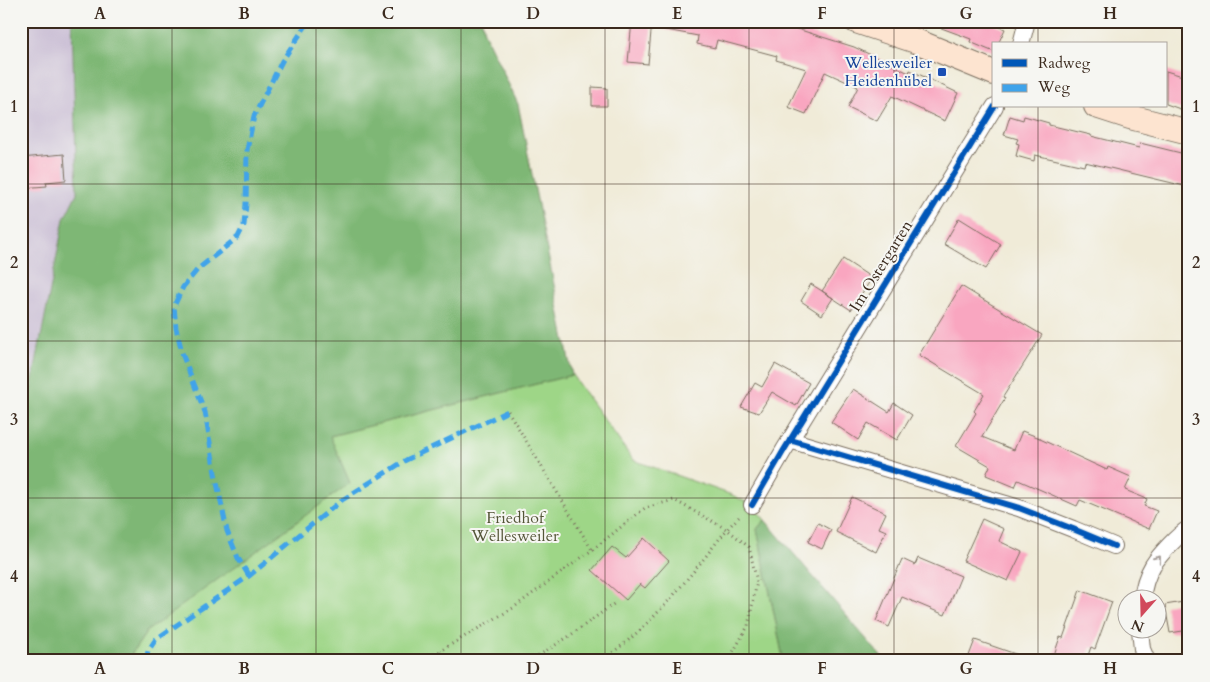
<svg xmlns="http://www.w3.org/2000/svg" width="1210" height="682" font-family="Cardo,serif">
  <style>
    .industrial { fill: #cbbfd5 }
    .green { fill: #9ed687; stroke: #6c8052 }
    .forest { fill: #7eb774; stroke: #5c7049 }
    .building { fill: #f9a6c0 }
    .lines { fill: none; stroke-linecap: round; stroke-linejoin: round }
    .street-casing { stroke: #7a6e5f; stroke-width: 18 }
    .secondary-casing { stroke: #7a6e5f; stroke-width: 26 }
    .path { stroke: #7a6e5f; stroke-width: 3; stroke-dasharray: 1 4; stroke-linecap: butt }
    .street { stroke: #fff; stroke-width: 16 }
    .secondary { stroke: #fde4d0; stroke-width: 24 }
    .quiet { stroke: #3fa3ea; stroke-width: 5; stroke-dasharray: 10 5; stroke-linecap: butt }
    .cycleway-casing { stroke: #f6f6f2; stroke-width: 9 }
    .cycleway { stroke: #0057b8; stroke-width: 6 }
    .oneway { stroke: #a79f9a }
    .grid { fill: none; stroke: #3b2a1e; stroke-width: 1; stroke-opacity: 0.55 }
    .transit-dot { fill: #1a4fb4; stroke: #f6f6f2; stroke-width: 2 }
    .labels { text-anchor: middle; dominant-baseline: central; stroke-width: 4; stroke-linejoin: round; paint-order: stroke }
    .transit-label { font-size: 16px; fill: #164399; stroke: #f6f6f2; text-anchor: end }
    .street-label { font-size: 16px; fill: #3b2a1e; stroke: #f6f6f2 }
    .park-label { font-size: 16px; fill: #545538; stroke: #f6f6f2 }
    .neatline { fill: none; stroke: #3b2a1e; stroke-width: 2 }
    .grid-label { font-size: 16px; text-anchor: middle; font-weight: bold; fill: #3b2a1e }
  </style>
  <rect width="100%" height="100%" fill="#f6f6f2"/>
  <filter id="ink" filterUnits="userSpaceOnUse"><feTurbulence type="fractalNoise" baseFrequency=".02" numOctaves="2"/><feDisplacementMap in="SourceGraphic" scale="10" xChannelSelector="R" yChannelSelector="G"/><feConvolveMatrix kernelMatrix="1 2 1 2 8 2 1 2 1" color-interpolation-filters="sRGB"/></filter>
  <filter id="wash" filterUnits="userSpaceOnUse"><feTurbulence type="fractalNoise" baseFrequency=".0096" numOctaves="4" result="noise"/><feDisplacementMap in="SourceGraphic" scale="20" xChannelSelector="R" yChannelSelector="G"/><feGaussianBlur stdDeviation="1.12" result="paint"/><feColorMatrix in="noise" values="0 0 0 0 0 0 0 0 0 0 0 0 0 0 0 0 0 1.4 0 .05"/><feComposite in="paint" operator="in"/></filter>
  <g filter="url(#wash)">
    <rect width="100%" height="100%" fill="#f0ebd8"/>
    <path class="industrial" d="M21 21H72L77 193 64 219 21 440Z"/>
    <path class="green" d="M572 375 633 460 732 495 752 505 765 520 757 529 783 658 780 661H127L147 631 330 436Z"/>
    <g class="forest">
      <path d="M72 21H482L484 32 518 104 572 375 330 436 350 483 147 631 127 661H21V440L64 219 77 193Z"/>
      <path d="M765 520 885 661H780L783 658 757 529Z"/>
    </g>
    <g id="blocks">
      <g class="building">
        <path d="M632 21H652L648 64 628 62Z"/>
        <path d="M661 21H772L854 47 909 73 910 70 958 93 945 121 892 96 877 121 848 107 858 87 825 72 806 114 788 107 806 69 776 60 777 56 717 40 715 48 697 44 698 36 661 29Z"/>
        <path d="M928 21H986L1005 29 998 44H994V52L970 42 971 39 928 23Z"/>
        <path d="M1166 71 1189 78V101L1186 111 1166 104Z"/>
        <path d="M592 87 607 88V106H592Z"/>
        <path d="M1010 116 1023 120 1024 116 1049 123V125L1091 135V136L1139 148 1140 143 1189 155V187L1085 162 1084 166 1035 155 1034 161 1016 156 1019 144 1016 143 1018 139 1004 135Z"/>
        <path d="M64 154 66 180 46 182 47 186 21 188V158Z"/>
        <path d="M959 218 1001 244 986 269 944 244Z"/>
        <path d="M843 259 872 278 851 310 822 291Z"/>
        <path d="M811 284 833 298 822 315 801 301Z"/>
        <path d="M961 286 1042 335 1003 397 1005 398 982 437 1014 450 1022 431 1040 438V439L1107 470 1108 467 1131 477 1125 490 1147 499 1144 506 1157 511 1149 529 1080 500 1077 506 1041 490 1018 480 1015 487 986 475 990 466 956 446 976 413 974 411 984 394 919 355Z"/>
        <path d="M775 364 809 383 796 406 772 392 759 413 741 407 755 383 762 387Z"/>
        <path d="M853 389 889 412 894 403 912 415 897 440 868 423 858 440 831 422Z"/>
        <path d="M852 497 886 513 879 528 886 531 876 552 836 532Z"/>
        <path d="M982 519 1004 529 999 541 1022 552 1008 581 963 561Z"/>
        <path d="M818 523 831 530 822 549 808 542Z"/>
        <path d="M644 538 669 561 645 588 640 584 626 600 592 570 612 547 626 558Z"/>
        <path d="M918 558 961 576 945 615 902 597 889 627 876 621 902 559 915 565Z"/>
        <path d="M1080 590 1112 602 1095 649 1091 647 1086 661H1052L1060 637 1063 638Z"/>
        <path d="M1189 601V630L1170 633 1165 605Z"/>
        <path d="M975 640 1027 658V661H967Z"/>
      </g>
    </g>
  </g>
  <g filter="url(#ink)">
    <use href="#blocks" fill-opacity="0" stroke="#7a6e5f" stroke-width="1"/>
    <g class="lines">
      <defs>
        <g id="street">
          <path d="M1021 44 1027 21"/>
          <path d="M790 440 1019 508 1073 529 1114 546"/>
          <path d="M752 505 784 450 995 106"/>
          <path d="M1142 600C1143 588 1147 575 1153 565 1160 554 1178 535 1189 528"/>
          <path d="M1140 630 1142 649 1147 661"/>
        </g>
        <g id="secondary">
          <path d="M856 21 916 41 994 73"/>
          <path d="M1096 106 1130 117 1189 132"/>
        </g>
      </defs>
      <use href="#street" class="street-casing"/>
      <use href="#secondary" class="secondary-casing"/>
      <g class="path">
        <path d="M508 411 592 550"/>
        <path d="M440 651 447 661"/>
        <path d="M421 661 440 651 513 608 592 550 645 508 674 500 728 530 749 547 757 582 748 626 728 661"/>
        <path d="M530 661 568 637 615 603"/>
        <path d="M600 661C641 635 672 598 702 561 714 546 726 529 740 516"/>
      </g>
      <use href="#street" class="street"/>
      <use href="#secondary" class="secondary"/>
      <g class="quiet">
        <path d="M249 576 238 558 227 531 215 473 205 412 183 356 176 328 174 306 183 287 198 269 238 237 244 225 246 204 247 150 254 116 282 61 309 21"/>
        <path d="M146 661 148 651 156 639 249 576 342 500 406 460 508 411"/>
      </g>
      <defs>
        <g id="cycleway">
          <path d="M790 440 1019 508 1073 529 1114 546"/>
          <path d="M752 505 784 450 995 106"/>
        </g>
      </defs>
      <use href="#cycleway" class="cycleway-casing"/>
      <use href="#cycleway" class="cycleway"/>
    </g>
    <defs><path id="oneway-chevron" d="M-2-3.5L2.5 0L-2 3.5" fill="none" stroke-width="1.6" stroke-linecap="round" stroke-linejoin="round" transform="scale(1.25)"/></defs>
    <use class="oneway" href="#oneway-chevron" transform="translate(1158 559) rotate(-51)"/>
  </g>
  <path class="grid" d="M172 21V661M316 21V661M461 21V661M605 21V661M749 21V661M894 21V661M1038 21V44M1038 106V661M21 184H1189M21 341H1189M21 498H1189"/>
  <rect class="transit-dot" x="937" y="67" width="10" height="10" rx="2.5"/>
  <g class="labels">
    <g class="transit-label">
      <text x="932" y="63">Wellesweiler<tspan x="932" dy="18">Heidenhübel</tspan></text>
    </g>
    <g class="street-label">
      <text transform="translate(881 266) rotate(-58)">Im Ostergarten</text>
    </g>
    <g class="park-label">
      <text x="515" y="518">Friedhof<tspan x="515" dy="18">Wellesweiler</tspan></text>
    </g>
  </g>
  <rect width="1210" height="682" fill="none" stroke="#f6f6f2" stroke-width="55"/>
  <rect x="992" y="42" width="175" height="65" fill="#f6f6f2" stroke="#aba49d"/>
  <rect x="1002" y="59" width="25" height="8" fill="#0057b8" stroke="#aba49d"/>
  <text x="1038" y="68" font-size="15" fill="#3b2a1e">Radweg</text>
  <rect x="1002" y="84" width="25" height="8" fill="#3fa3ea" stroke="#aba49d"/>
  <text x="1038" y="92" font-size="15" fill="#3b2a1e">Weg</text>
  <g transform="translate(1142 614) rotate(200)"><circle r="24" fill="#f6f6f2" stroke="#aba49d"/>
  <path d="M0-4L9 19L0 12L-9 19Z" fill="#d1495b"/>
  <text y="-8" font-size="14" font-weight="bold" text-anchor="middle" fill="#3b2a1e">N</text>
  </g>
  <rect x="28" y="28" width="1154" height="626" class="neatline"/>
  <g class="grid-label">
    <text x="100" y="19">A</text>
    <text x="244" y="19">B</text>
    <text x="388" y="19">C</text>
    <text x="533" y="19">D</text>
    <text x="677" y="19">E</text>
    <text x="822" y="19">F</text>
    <text x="966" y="19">G</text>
    <text x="1110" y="19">H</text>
    <text x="14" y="112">1</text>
    <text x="1196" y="112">1</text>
    <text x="14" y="268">2</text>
    <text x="1196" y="268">2</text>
    <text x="14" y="425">3</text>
    <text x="1196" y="425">3</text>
    <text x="14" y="582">4</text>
    <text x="1196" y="582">4</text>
    <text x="100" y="674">A</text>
    <text x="244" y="674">B</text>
    <text x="388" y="674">C</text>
    <text x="533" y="674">D</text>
    <text x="677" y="674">E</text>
    <text x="822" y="674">F</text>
    <text x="966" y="674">G</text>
    <text x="1110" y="674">H</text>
  </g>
</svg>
